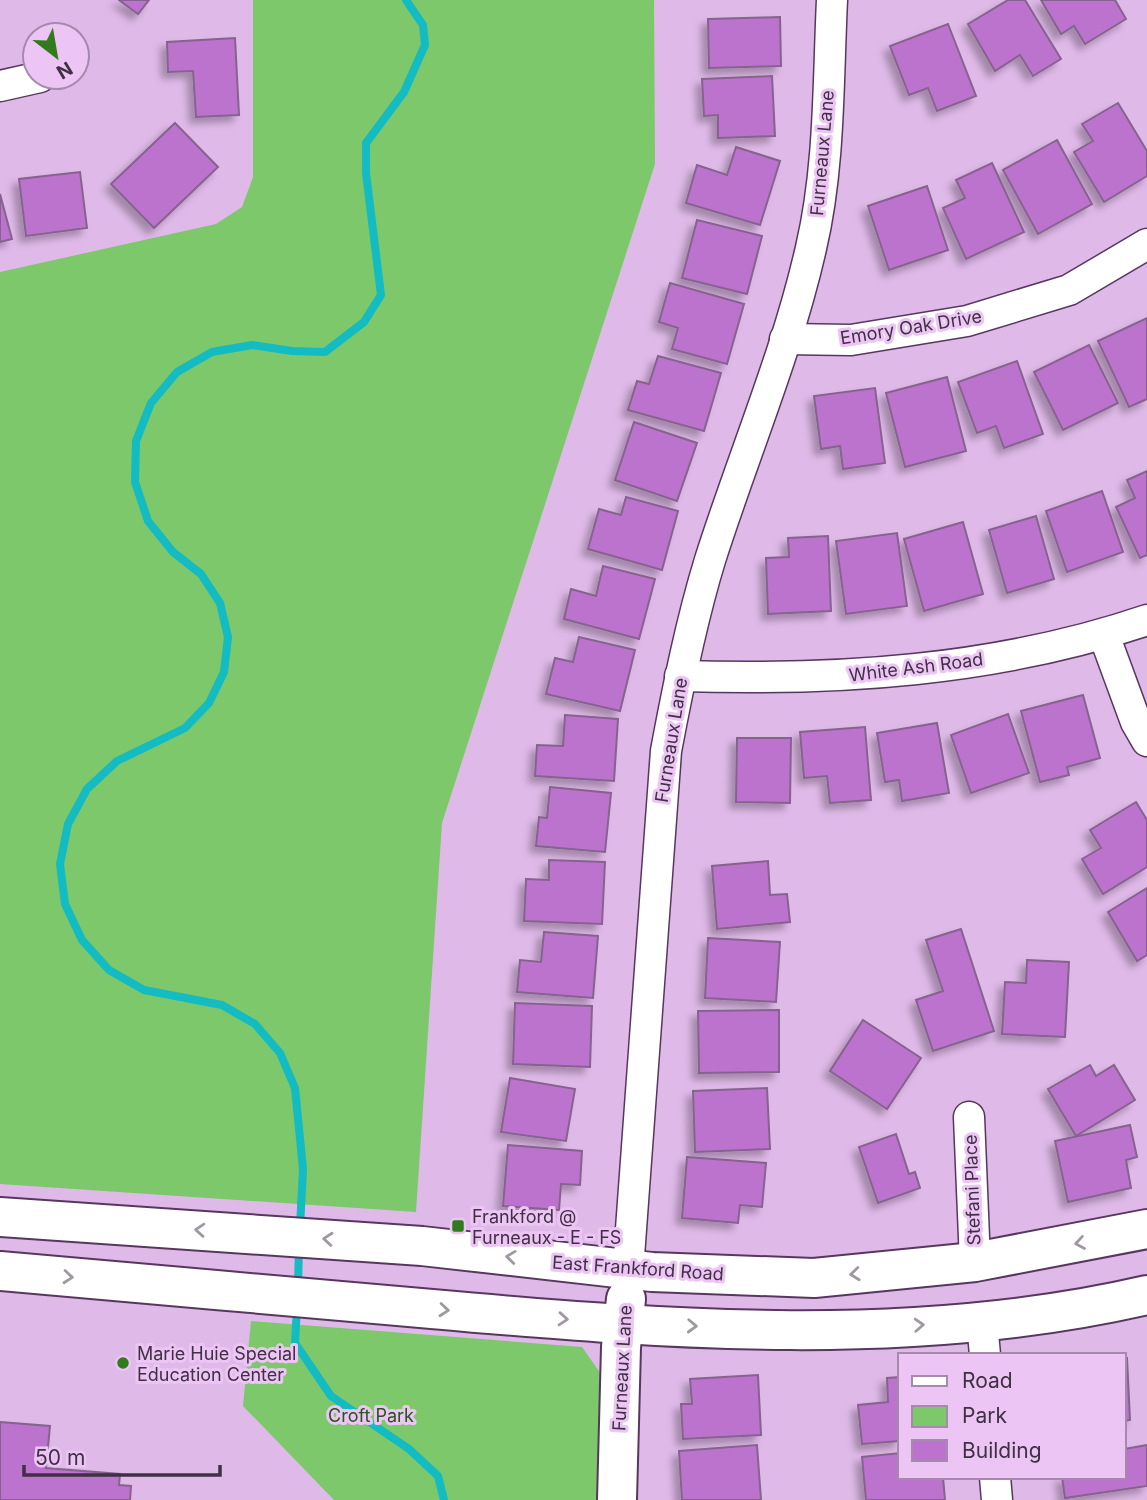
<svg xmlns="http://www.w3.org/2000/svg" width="1147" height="1500" font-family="Inter,sans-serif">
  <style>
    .green { fill: #7cc86b }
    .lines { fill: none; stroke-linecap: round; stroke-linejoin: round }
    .stream { stroke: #13bbc2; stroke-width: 8 }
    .building { fill: #bc73cd; stroke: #86638e; stroke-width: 2; filter: url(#shadow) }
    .street-casing { stroke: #57375f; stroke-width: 33 }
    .secondary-casing { stroke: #57375f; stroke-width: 42 }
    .street { stroke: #fff; stroke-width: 30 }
    .secondary { stroke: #fff; stroke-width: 38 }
    .oneway { stroke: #9f98a1 }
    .poi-dot { fill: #327a1e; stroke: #ecc5f5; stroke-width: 2.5 }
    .labels { text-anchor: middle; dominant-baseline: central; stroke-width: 6; stroke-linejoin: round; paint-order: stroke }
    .street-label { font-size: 18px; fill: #3f3043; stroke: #ecc5f5 }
    .poi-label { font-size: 18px; fill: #3f3043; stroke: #ecc5f5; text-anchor: start }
    .park-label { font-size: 18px; fill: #245618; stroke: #ecc5f5 }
  </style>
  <defs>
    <filter id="shadow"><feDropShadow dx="-6" dy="6" stdDeviation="3.5" flood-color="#0004"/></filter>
  </defs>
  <rect width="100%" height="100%" fill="#dfb9e8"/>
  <g class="green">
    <path d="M253 0H654L655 164 442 823 416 1212 0 1184V272L216 224 242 207 253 177Z"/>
    <path d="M251 1321 582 1347 601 1374 599 1500H334L243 1406Z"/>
  </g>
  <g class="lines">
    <g class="stream">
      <path d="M300 1227 303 1169 295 1088 280 1053 255 1024 222 1005 144 990 109 970 82 940 65 904 60 864 68 824 87 789 117 761 185 728 209 703 224 672 228 637 220 603 201 574 173 552 148 521 135 482 136 441 151 403 177 372 212 352 252 345 292 351 325 352 364 322 381 295 366 173V143L404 92 425 45 423 25 406 0"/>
      <path d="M298 1286 299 1247"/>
      <path d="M297 1306 295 1343 331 1396 409 1449 438 1476 444 1500"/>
    </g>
  </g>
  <g class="building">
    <path d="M119 0H149L138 14Z"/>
    <path d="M1008 0H1025L1061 59 1033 76 1020 55 995 71 968 24Z"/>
    <path d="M1041 0H1115L1126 19 1085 44 1074 26 1061 34Z"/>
    <path d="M780 17 781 66 709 68 708 19Z"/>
    <path d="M948 24 976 96 937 111 928 88 909 95 890 46Z"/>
    <path d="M235 38 239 115 196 117 193 71 168 72 167 42Z"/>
    <path d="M772 76 775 136 718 138V115L704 116 702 79Z"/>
    <path d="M1118 103 1147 151V176L1104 202 1074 152 1093 141 1082 124Z"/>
    <path d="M175 123 218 167 154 228 111 184Z"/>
    <path d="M1057 140 1092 204 1038 234 1003 170Z"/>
    <path d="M736 147 780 161 760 225 686 203 697 165 727 175Z"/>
    <path d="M992 163 1024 232 966 259 943 208 965 198 956 180Z"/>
    <path d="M80 172 87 228 26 236 19 179Z"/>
    <path d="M927 186 948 250 889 270 868 206Z"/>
    <path d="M0 194 12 239 0 242Z"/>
    <path d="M697 220 762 236 747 294 682 278Z"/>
    <path d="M670 283 744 304 727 364 672 349 678 328 659 322Z"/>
    <path d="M1147 318V399L1129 407 1098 341Z"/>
    <path d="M1089 345 1118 403 1063 430 1034 372Z"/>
    <path d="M658 356 721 373 704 431 628 410 637 381 649 384Z"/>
    <path d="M1017 361 1043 434 1004 448 996 426 977 433 958 382Z"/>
    <path d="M947 377 966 451 905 467 886 393Z"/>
    <path d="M875 388 885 463 843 469 840 446 821 449 814 396Z"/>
    <path d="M634 422 697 443 677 501 615 480Z"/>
    <path d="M1147 471V555L1140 558 1116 507 1135 498 1127 480Z"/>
    <path d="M1102 491 1123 552 1067 572 1046 511Z"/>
    <path d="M626 497 678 511 662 570 588 549 599 509 621 515Z"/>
    <path d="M1036 516 1054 579 1007 593 989 530Z"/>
    <path d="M963 522 983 594 924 611 904 539Z"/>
    <path d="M897 533 907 606 846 614 836 541Z"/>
    <path d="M828 536 831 611 768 614 766 558 789 557 788 538Z"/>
    <path d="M603 566 655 579 639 639 564 619 571 589 596 596Z"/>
    <path d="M579 637 635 650 620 711 546 694 555 658 573 662Z"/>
    <path d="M1083 695 1100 758 1067 767 1069 775 1040 782 1021 711Z"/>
    <path d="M1008 714 1029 773 971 793 951 735Z"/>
    <path d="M565 715 618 719 614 781 535 776 537 745 563 746Z"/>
    <path d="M937 723 949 793 902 801 899 780 885 782 877 733Z"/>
    <path d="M865 727 871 800 830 803 827 776 804 778 800 732Z"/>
    <path d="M737 738H791L790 803 736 802Z"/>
    <path d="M550 787 611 793 605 852 536 846 539 817 547 818Z"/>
    <path d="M1136 802 1147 820V867L1103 894 1082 859 1101 848 1090 830Z"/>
    <path d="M549 860 605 862 602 924 524 921 526 879 549 880Z"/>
    <path d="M768 861 770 895 787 894 790 922 717 929 712 866Z"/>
    <path d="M1147 888V955L1137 961 1108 912Z"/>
    <path d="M961 929 994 1031 933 1051 916 1000 943 991 926 940Z"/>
    <path d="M544 932 598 936 593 998 517 992 520 960 541 962Z"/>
    <path d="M708 938 780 942 776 1002 705 998Z"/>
    <path d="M1027 960 1069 962 1065 1037 1002 1034 1005 982 1026 983Z"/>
    <path d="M515 1003 592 1006 590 1067 513 1064Z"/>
    <path d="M779 1010V1072L699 1073 698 1011Z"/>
    <path d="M863 1020 921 1058 887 1109 830 1071Z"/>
    <path d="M1090 1065 1096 1076 1114 1065 1135 1100 1076 1136 1048 1089Z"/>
    <path d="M510 1078 575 1089 566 1141 501 1132Z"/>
    <path d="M767 1088 770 1149 695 1152 693 1091Z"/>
    <path d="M1130 1125 1137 1157 1126 1160 1131 1188 1068 1202 1055 1141Z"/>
    <path d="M896 1134 909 1174 915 1172 920 1188 878 1203 859 1147Z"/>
    <path d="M508 1145 582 1151 580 1185 561 1184 559 1210 503 1206Z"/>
    <path d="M687 1157 766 1163 762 1207 740 1205 738 1223 682 1218Z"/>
    <path d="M1127 1358 1130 1420 1124 1421V1359Z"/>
    <path d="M758 1375 761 1435 683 1439 681 1404H692L690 1379Z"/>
    <path d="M900 1377V1441L862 1444 858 1405 888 1402 887 1378Z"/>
    <path d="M0 1422 50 1426 46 1468 120 1474 119 1485 131 1486 130 1500H0Z"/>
    <path d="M757 1445 761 1500H682L679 1451Z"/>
    <path d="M1147 1445V1486L1065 1498 1062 1477H1124V1449Z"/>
    <path d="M900 1453V1477H943L945 1500H866L862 1457Z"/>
  </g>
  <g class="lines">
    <defs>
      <g id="street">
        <path d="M0 86 40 77"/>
        <path d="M785 339 851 340 967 321 1069 290 1147 244"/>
        <path d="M1104 635 1136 722 1147 741"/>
        <path d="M680 676C837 681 997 671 1147 620"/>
        <path d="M969 1117 975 1262"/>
        <path d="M628 1270 666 751C678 687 691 622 710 560 743 456 787 354 811 248 830 167 828 82 832 0"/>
        <path d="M982 1322 985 1355"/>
        <path d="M995 1477 997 1500"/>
      </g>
      <g id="secondary">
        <path d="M0 1217 422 1246 652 1272 814 1278 975 1262 1147 1229"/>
        <path d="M0 1271C144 1284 288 1296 432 1309 668 1330 914 1349 1147 1295"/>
        <path d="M617 1500 621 1347 626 1299"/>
      </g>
    </defs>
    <use href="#street" class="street-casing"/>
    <use href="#secondary" class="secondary-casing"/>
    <use href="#street" class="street"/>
    <use href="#secondary" class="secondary"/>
  </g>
  <defs><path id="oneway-chevron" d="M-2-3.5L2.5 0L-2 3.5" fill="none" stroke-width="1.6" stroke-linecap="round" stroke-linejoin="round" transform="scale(1.75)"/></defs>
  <g class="oneway">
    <use href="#oneway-chevron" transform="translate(200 1230) rotate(-176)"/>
    <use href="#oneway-chevron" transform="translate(328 1239) rotate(-175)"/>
    <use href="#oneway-chevron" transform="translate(1080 1243) rotate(170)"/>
    <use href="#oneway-chevron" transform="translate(511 1257) rotate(-173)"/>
    <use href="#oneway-chevron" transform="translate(855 1274) rotate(174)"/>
    <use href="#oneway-chevron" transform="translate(68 1277) rotate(5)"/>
    <use href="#oneway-chevron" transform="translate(444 1310) rotate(5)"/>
    <use href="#oneway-chevron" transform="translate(563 1319) rotate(4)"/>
    <use href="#oneway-chevron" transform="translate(919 1325) rotate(-3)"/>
    <use href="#oneway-chevron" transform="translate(692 1326) rotate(2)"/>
  </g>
  <g class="poi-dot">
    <rect x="451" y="1219" width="14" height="14" rx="3.5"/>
    <circle cx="123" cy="1363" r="7"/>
  </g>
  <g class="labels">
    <g class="street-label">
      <text transform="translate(822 153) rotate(-85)">Furneaux Lane</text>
      <text transform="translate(911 327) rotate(-9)">Emory Oak Drive</text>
      <text transform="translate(916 667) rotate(-7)">White Ash Road</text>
      <text transform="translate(671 740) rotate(-81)">Furneaux Lane</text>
      <text transform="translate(972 1190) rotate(-92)">Stefani Place</text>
      <text transform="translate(638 1268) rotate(4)">East Frankford Road</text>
      <text transform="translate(622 1368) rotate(-87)">Furneaux Lane</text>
    </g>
    <g class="poi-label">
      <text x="472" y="1216">Frankford @<tspan x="472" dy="21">Furneaux - E - FS</tspan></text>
      <text x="137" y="1353">Marie Huie Special<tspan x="137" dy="21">Education Center</tspan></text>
    </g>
    <g class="park-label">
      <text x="371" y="1415">Croft Park</text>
    </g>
  </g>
  <rect x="898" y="1353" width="228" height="126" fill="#ecc5f5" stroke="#a789ae" stroke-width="2"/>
  <rect x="912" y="1376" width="35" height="10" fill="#ffffff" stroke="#a789ae" stroke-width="2"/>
  <text x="962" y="1388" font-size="21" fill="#3f3043">Road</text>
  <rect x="912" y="1406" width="35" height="21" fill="#7cc86b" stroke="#a789ae" stroke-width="2"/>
  <text x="962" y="1423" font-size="21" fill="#3f3043">Park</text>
  <rect x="912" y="1440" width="35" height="21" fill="#bc73cd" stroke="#a789ae" stroke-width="2"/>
  <text x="962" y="1458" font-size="21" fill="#3f3043">Building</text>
  <g transform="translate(56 56) rotate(149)"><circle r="33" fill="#ecc5f5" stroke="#a789ae" stroke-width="2"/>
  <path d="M0-5L12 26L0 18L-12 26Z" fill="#327a1e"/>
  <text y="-10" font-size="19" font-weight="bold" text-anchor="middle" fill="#3f3043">N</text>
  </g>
  <path d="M24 1465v10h196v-10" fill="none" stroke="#3f3043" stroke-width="3.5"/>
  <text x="35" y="1465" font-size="21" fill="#3f3043" stroke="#ecc5f5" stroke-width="5" paint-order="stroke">50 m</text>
</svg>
